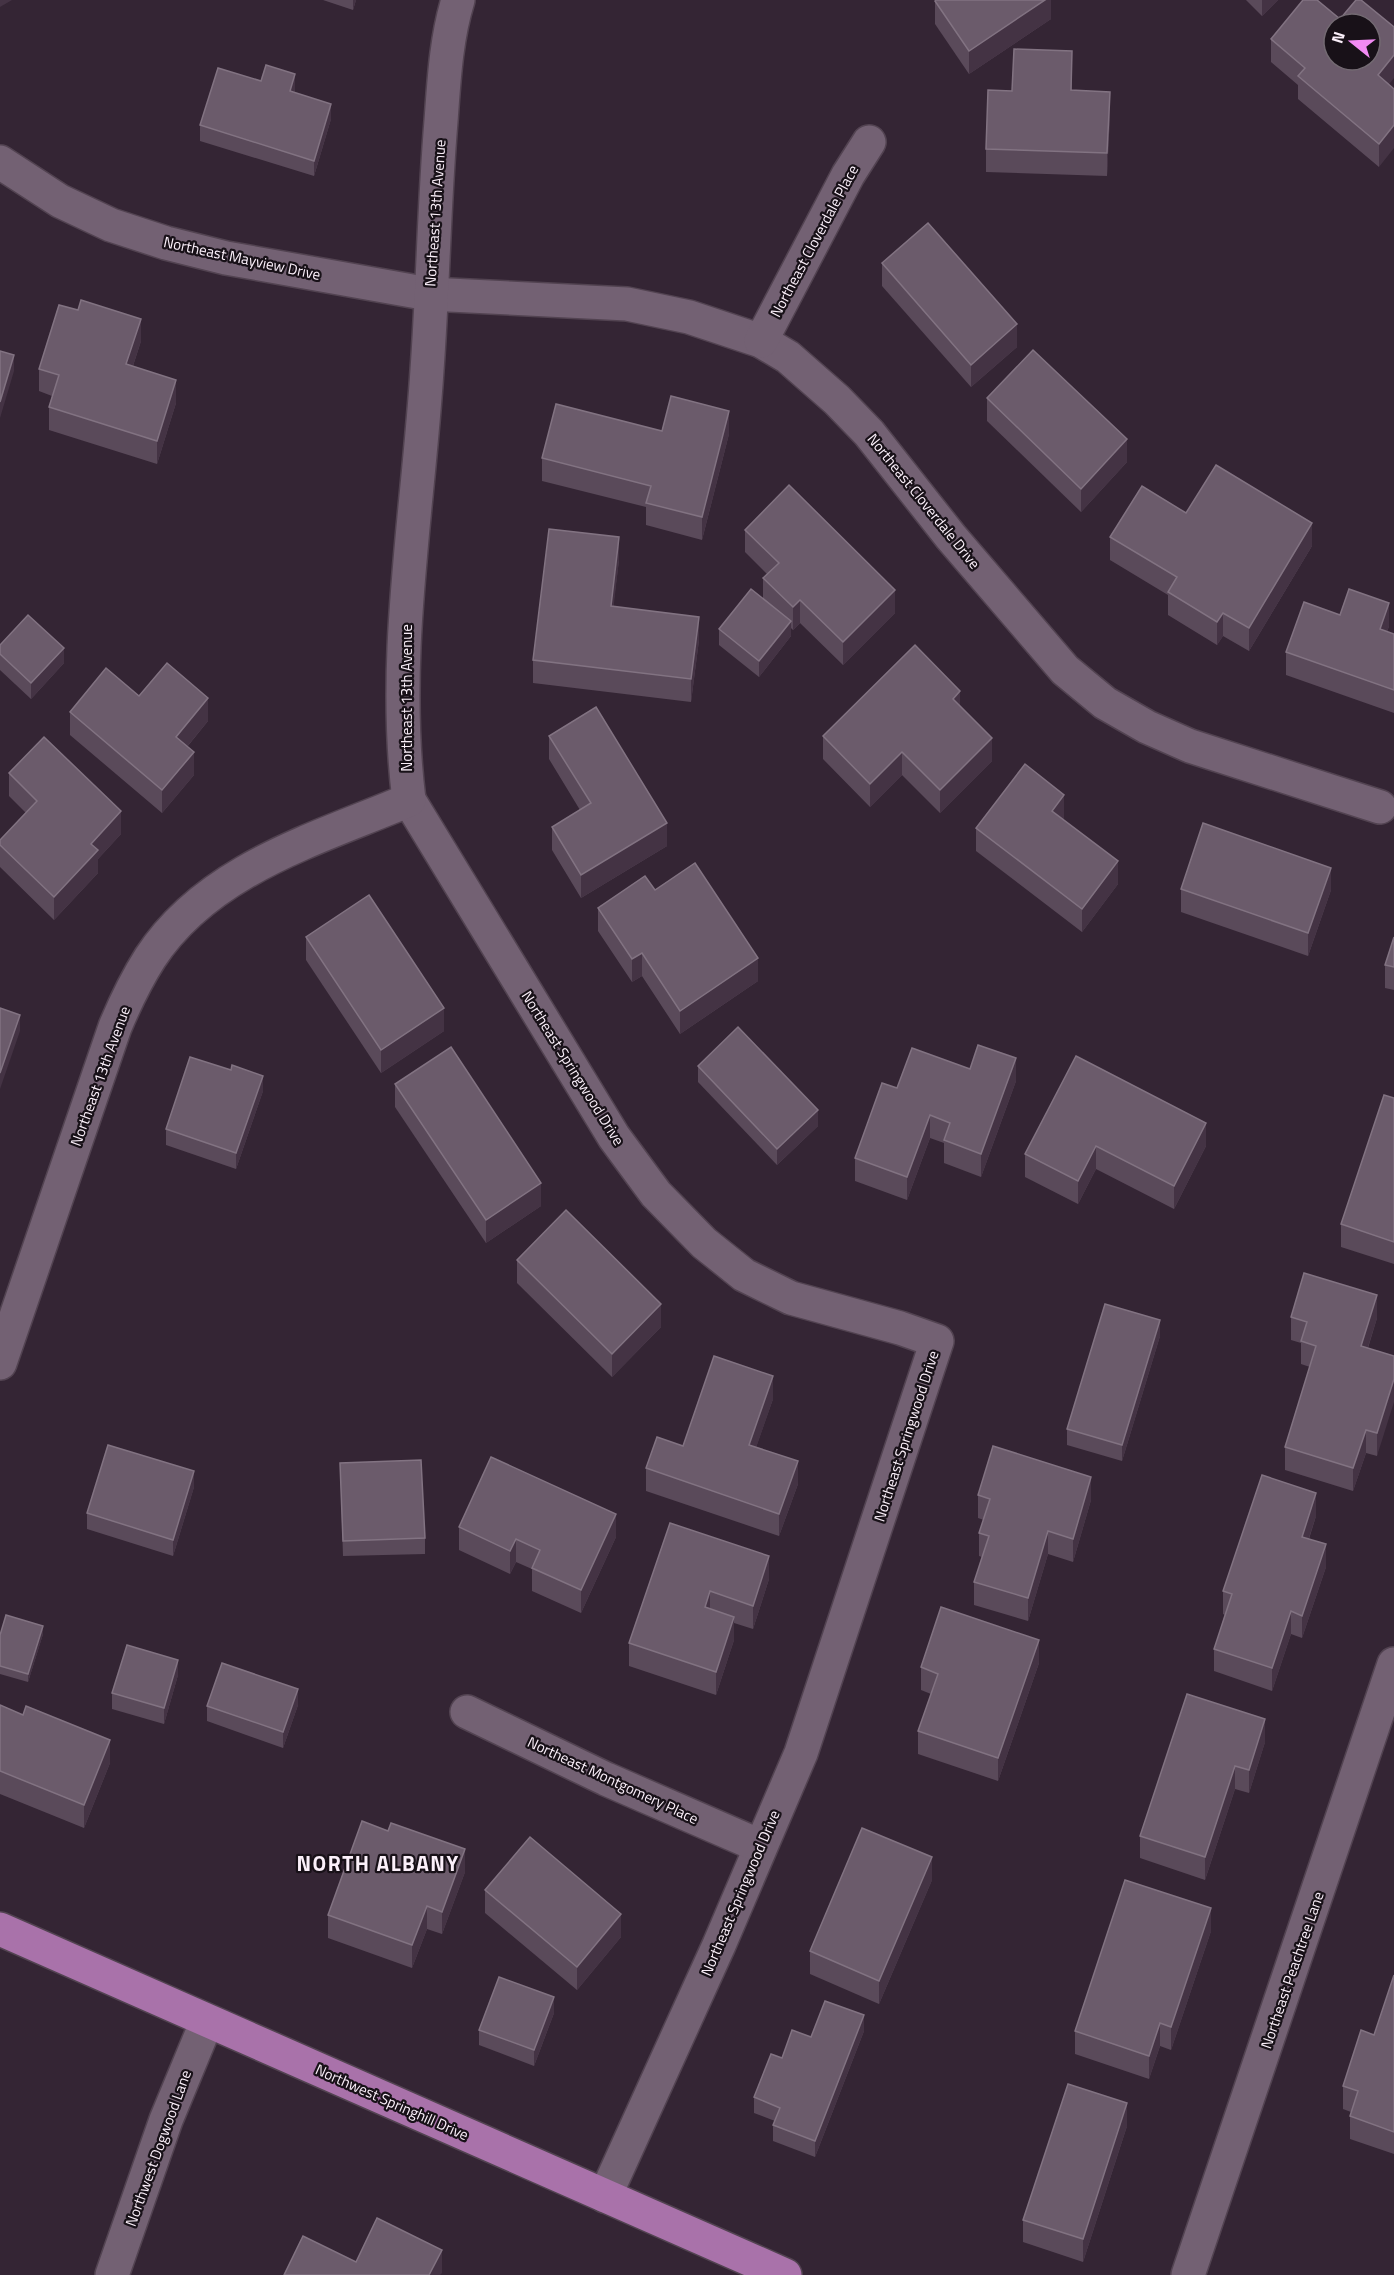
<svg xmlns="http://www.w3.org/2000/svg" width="1394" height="2275" font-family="'Titillium Web',sans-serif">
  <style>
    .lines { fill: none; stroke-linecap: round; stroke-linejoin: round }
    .minor-casing { stroke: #524351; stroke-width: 36 }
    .major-casing { stroke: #524351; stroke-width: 36 }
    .minor { stroke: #736173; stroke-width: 33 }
    .major { stroke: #a972aa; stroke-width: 33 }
    .wall { fill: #5a4a5a }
    .shaded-wall { fill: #434 }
    .building { fill: #6b5b6b; stroke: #827382; stroke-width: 1.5; fill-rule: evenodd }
    .labels { text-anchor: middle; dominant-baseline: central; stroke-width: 4.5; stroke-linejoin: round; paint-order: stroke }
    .street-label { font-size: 15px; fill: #fbf0fa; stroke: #181118 }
    .district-label { font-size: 21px; font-weight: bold; letter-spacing: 1.5px; fill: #fbf0fa; stroke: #181118 }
  </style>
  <rect width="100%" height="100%" fill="#342534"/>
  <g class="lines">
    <defs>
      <g id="minor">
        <path d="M0 162 60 201 111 225 166 243 226 258 429 294 627 304 689 317 761 341 788 357 837 400 869 433 951 537 1065 670 1105 703 1147 727 1190 746 1380 807"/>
        <path d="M761 341 848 175 869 142"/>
        <path d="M409 800 614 1137 656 1194 704 1243 744 1275 791 1298 900 1328 937 1341 801 1753 719 1945 605 2196"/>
        <path d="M0 1363 115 1027C125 1003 136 980 150 958 208 869 317 839 409 800 391 657 418 513 427 370 433 287 434 204 441 121 444 80 446 39 458 0"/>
        <path d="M467 1712 606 1779 760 1846"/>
        <path d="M112 2275 166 2120 207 2021"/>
        <path d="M1188 2275 1394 1664"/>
      </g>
      <path id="major" d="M0 1929 785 2275"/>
    </defs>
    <use href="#minor" class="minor-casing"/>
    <use href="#major" class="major-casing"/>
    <use href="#minor" class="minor"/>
    <use href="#major" class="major"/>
  </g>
  <g class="wall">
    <path d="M323 0H356L353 10Z"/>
    <path d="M1051 0V19L969 74 935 24V1Z"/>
    <path d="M1246 0H1278L1262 16Z"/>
    <path d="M1271 39 1389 84 1379 167 1298 99V85L1271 62Z"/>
    <path d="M1072 74V90L1110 115 1107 176 986 172V149L1012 91Z"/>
    <path d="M261 81 295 90 294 92 331 119 314 176 200 141V125Z"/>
    <path d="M882 263 1017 347 971 387 882 286Z"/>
    <path d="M141 341 133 366 176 403 157 464 49 430V407L52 396 39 391V369Z"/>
    <path d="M987 398 1127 462 1081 512 987 421Z"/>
    <path d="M662 431 729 434 702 540 646 525V507L542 481V458Z"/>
    <path d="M1186 513 1312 546 1249 651 1223 636 1217 645 1168 615V595L1110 560V537Z"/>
    <path d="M745 530 895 613 843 665 800 623 793 630 791 628V636L759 677 719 645V629L763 599V578L767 574 745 552Z"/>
    <path d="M619 560 613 607 699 640 691 702 533 683V660Z"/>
    <path d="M1340 615 1389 626 1387 632 1394 634V713L1286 675V652Z"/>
    <path d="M0 645 64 663 31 699 0 670Z"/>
    <path d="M139 696 208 721 187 747 194 775 162 813 70 735V712Z"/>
    <path d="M960 706 992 761 940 813 902 775 870 807 823 759V736Z"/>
    <path d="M549 736 667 846 581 898 552 850V827L580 810 549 759Z"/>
    <path d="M9 773 121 834 98 859V873L54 920 0 867V840L26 813 9 796Z"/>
    <path d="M1064 818 1063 819 1118 884 1082 932 976 851V828Z"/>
    <path d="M1181 889 1331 890 1308 956 1181 912Z"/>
    <path d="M655 890 758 981 680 1034 642 976 632 982 598 931V908Z"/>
    <path d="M306 937 444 1031 381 1073 306 960Z"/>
    <path d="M1394 937V990L1385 988V965Z"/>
    <path d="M698 1066 818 1126 777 1165 698 1082Z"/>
    <path d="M970 1069 1016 1081 981 1177 944 1163V1143L930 1138 907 1200 855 1181V1158Z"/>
    <path d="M395 1084 541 1206 486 1243 395 1107Z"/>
    <path d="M263 1091 236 1169 166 1145V1129Z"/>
    <path d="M1394 1098V1264L1341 1247V1224Z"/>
    <path d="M1206 1123V1146L1174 1209 1096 1169 1078 1204 1025 1177V1154Z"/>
    <path d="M517 1260 661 1327 612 1377 517 1283Z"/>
    <path d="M1291 1317 1377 1318 1368 1348 1394 1356 1377 1456 1366 1453 1353 1491 1285 1470V1447L1310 1367 1301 1364V1343L1291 1340Z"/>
    <path d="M1160 1336 1122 1461 1067 1445V1429Z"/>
    <path d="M773 1399 756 1447 798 1484 779 1536 646 1491V1468L683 1446Z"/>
    <path d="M340 1463 425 1538V1554L343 1556Z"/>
    <path d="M194 1487 173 1556 87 1529V1513Z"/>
    <path d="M978 1495 1091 1500 1073 1562 1048 1554 1028 1621 974 1605V1582L982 1557 979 1556V1533L984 1520 978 1518Z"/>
    <path d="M1316 1516 1309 1539 1326 1567 1302 1638 1291 1634 1272 1691 1214 1671V1649L1225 1615 1223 1614V1591Z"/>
    <path d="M670 1523 769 1579 753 1629 734 1623V1640L716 1695 629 1666V1643Z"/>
    <path d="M459 1527 616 1537 581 1613 532 1591V1569L516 1562 510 1574 459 1550Z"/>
    <path d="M43 1634 28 1682 0 1674V1635Z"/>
    <path d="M1039 1663 998 1781 918 1754V1731L931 1694 921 1690V1667Z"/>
    <path d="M178 1675 164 1724 112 1709V1693Z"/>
    <path d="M0 1705 110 1763 84 1828 0 1794Z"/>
    <path d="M298 1705 283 1748 207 1721V1706Z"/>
    <path d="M1265 1742 1249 1793 1235 1789 1205 1880 1140 1858V1836Z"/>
    <path d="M465 1872 442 1934 427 1929 412 1968 328 1938V1915Z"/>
    <path d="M932 1880 879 2004 810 1974V1951Z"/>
    <path d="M485 1890 621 1937 577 1990 485 1913Z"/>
    <path d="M1211 1931 1171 2050 1160 2046 1149 2079 1075 2054V2031Z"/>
    <path d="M1394 1975V2154L1350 2139V2116L1351 2112 1343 2109V2086L1374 2035Z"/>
    <path d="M554 2013 534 2066 479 2045V2030Z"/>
    <path d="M864 2031 815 2157 773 2141V2125L775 2121 754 2113V2097L782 2058 811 2037Z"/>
    <path d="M1127 2126 1083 2262 1023 2242V2220Z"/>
  </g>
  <g class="shaded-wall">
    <path d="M0 0H12L0 7Z"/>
    <path d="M353 0H356L353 10Z"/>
    <path d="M1045 0H1051V19L969 74V51Z"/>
    <path d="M1262 0H1278L1262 16Z"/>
    <path d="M1072 51V74L1071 113V90Z"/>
    <path d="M1394 55V78L1378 98V75Z"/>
    <path d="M295 74V90L290 107V91Z"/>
    <path d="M1110 92V115L1107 176V153Z"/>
    <path d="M331 104V119L314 176V161Z"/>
    <path d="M1394 125V148L1379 167V144Z"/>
    <path d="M141 319V341L126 387V364Z"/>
    <path d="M1017 324V347L971 387V365Z"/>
    <path d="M14 355V371L0 418V402Z"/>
    <path d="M176 380V403L157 464V441Z"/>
    <path d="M729 411V434L702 540V517Z"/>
    <path d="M1127 439V462L1081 512V489Z"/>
    <path d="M1312 523V546L1249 651V628Z"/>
    <path d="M619 537V560L611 629V606Z"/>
    <path d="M895 590V613L843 665V642Z"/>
    <path d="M800 600V623L793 630V607Z"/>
    <path d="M1389 603V626L1380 652V629Z"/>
    <path d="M1223 613V636L1217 645V622Z"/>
    <path d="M699 617V640L691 702V679Z"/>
    <path d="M791 621V636L759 677V661Z"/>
    <path d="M64 648V663L31 699V683Z"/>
    <path d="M960 691V714L953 699Z"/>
    <path d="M208 698V721L176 760V737Z"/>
    <path d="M992 738V761L940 813V790Z"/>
    <path d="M194 752V775L162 813V790Z"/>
    <path d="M902 752V775L870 807V784Z"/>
    <path d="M1064 795V818L1052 834V811Z"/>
    <path d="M121 811V834L98 859V873L54 920V897L91 844Z"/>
    <path d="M667 823V846L581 898V875Z"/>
    <path d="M1118 861V884L1082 932V909Z"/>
    <path d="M1331 868V890L1308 956V933Z"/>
    <path d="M642 953V976L632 982V959Z"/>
    <path d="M758 958V981L680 1034V1011Z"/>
    <path d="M444 1008V1031L381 1073V1050Z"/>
    <path d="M20 1015V1031L0 1089V1073Z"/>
    <path d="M1016 1058V1081L981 1177V1154Z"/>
    <path d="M263 1076V1091L236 1169V1153Z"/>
    <path d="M818 1110V1126L777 1165V1149Z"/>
    <path d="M930 1115V1138L907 1200V1177Z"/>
    <path d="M1206 1123V1146L1174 1209V1186Z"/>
    <path d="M1096 1146V1169L1078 1204V1181Z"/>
    <path d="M541 1183V1206L486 1243V1220Z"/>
    <path d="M1377 1295V1318L1361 1369V1346Z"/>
    <path d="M661 1304V1327L612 1377V1354Z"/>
    <path d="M1160 1320V1336L1122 1461V1445Z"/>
    <path d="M773 1376V1399L749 1468V1445Z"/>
    <path d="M1394 1379V1402L1377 1456V1433Z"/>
    <path d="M1366 1430V1453L1353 1491V1468Z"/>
    <path d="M798 1461V1484L779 1536V1514Z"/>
    <path d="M194 1471V1487L173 1556V1540Z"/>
    <path d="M1091 1477V1500L1073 1562V1539Z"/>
    <path d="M1316 1493V1516L1302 1559V1537Z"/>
    <path d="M616 1514V1537L581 1613V1590Z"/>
    <path d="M1048 1531V1554L1028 1621V1598Z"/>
    <path d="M516 1539V1562L510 1574V1551Z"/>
    <path d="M1326 1544V1567L1302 1638V1616Z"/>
    <path d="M769 1556V1579L753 1629V1606Z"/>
    <path d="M710 1591V1614L705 1607Z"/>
    <path d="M1291 1611V1634L1272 1691V1668Z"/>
    <path d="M734 1617V1640L716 1695V1672Z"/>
    <path d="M43 1626V1634L28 1682V1674Z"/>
    <path d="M1039 1640V1663L998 1781V1758Z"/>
    <path d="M178 1660V1675L164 1724V1708Z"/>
    <path d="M298 1689V1705L283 1748V1732Z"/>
    <path d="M1265 1719V1742L1249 1793V1770Z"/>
    <path d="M110 1740V1763L84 1828V1805Z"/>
    <path d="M1235 1766V1789L1205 1880V1857Z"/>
    <path d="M465 1849V1872L442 1934V1912Z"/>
    <path d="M932 1857V1880L879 2004V1981Z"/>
    <path d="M427 1906V1929L412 1968V1945Z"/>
    <path d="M1211 1908V1931L1171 2050V2027Z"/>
    <path d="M621 1914V1937L577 1990V1967Z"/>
    <path d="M554 1997V2013L534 2066V2050Z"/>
    <path d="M864 2015V2031L815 2157V2141Z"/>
    <path d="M1160 2023V2046L1149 2079V2056Z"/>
    <path d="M1127 2103V2126L1083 2262V2239Z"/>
    <path d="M442 2250V2273L440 2275H429Z"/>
  </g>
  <g class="building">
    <path d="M936 0H1045L969 51 935 1Z"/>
    <path d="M1303 0H1317L1340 19 1356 0H1361L1394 27V55L1378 75 1394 89V125L1379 144 1298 76 1305 68 1271 39ZM1334 24H1370V60H1334Z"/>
    <path d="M1014 49 1072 51 1071 90 1110 92 1107 153 986 149 988 90 1012 91Z"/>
    <path d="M266 65 295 74 290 91 331 104 314 161 200 125 218 68 261 81Z"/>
    <path d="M928 223 1017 324 971 365 882 263Z"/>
    <path d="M81 300 141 319 126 364 176 380 157 441 49 407 59 375 39 369 59 305 78 310Z"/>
    <path d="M1033 350 1127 439 1081 489 987 398Z"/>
    <path d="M0 351 14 355 0 402Z"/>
    <path d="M671 396 729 411 702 517 646 503 651 486 542 458 556 404 662 431Z"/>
    <path d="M1216 465 1312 523 1249 628 1223 613 1217 622 1168 592 1177 577 1110 537 1142 486 1186 513Z"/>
    <path d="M789 485 895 590 843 642 800 600 793 607 763 578 779 563 745 530Z"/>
    <path d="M549 529 619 537 611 606 699 617 691 679 533 660Z"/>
    <path d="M751 589 791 621 759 661 719 629Z"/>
    <path d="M1349 589 1389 603 1380 629 1394 634V690L1286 652 1304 602 1340 615Z"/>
    <path d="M28 615 64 648 31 683 0 654V645Z"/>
    <path d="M915 645 960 691 953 699 992 738 940 790 902 752 870 784 823 736Z"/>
    <path d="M167 663 208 698 176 737 194 752 162 790 70 712 106 668 139 696Z"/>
    <path d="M596 707 667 823 581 875 552 827 591 803 549 736Z"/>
    <path d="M44 737 121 811 91 844 98 850 54 897 0 845V840L37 801 9 773Z"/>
    <path d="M1025 764 1064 795 1052 811 1118 861 1082 909 976 828Z"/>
    <path d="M1203 823 1331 868 1308 933 1181 889Z"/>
    <path d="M695 863 758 958 680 1011 642 953 632 959 598 908 645 876 655 890Z"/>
    <path d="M369 895 444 1008 381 1050 306 937Z"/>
    <path d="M1394 937V967L1385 965Z"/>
    <path d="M0 1008 20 1015 0 1073Z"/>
    <path d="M738 1027 818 1110 777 1149 698 1066Z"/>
    <path d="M978 1045 1016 1058 981 1154 944 1140 950 1123 930 1115 907 1177 855 1158 882 1083 897 1088 912 1048 970 1069Z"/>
    <path d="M451 1047 541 1183 486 1220 395 1084Z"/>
    <path d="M1076 1056 1206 1123 1174 1186 1096 1146 1078 1181 1025 1154Z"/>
    <path d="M190 1057 231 1070 232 1065 263 1076 236 1153 166 1129Z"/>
    <path d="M1384 1095 1394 1098V1242L1341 1224Z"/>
    <path d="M566 1210 661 1304 612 1354 517 1260Z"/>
    <path d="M1304 1273 1377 1295 1361 1346 1394 1356V1379L1377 1433 1366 1430 1353 1468 1285 1447 1316 1346 1301 1341 1307 1322 1291 1317Z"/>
    <path d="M1105 1304 1160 1320 1122 1445 1067 1429Z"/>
    <path d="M714 1356 773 1376 749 1445 798 1461 779 1514 646 1468 657 1437 683 1446Z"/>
    <path d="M108 1445 194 1471 173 1540 87 1513Z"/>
    <path d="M993 1446 1091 1477 1073 1539 1048 1531 1028 1598 974 1582 989 1536 979 1533 990 1499 978 1495Z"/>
    <path d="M491 1457 616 1514 581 1590 532 1568 540 1550 516 1539 510 1551 459 1527Z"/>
    <path d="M421 1460 425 1538 343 1541 340 1463Z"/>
    <path d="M1262 1475 1316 1493 1302 1537 1326 1544 1302 1616 1291 1611 1272 1668 1214 1649 1232 1594 1223 1591Z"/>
    <path d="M670 1523 769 1556 753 1606 710 1591 705 1607 734 1617 716 1672 629 1643Z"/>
    <path d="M941 1607 1039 1640 998 1758 918 1731 938 1674 921 1667Z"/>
    <path d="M6 1615 43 1626 28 1674 0 1666V1635Z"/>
    <path d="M127 1645 178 1660 164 1708 112 1693Z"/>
    <path d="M222 1663 298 1689 283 1732 207 1706Z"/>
    <path d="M1187 1694 1265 1719 1249 1770 1235 1766 1205 1857 1140 1836Z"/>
    <path d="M0 1705 23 1715 26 1706 110 1740 84 1805 0 1771Z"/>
    <path d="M362 1821 388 1831 391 1823 465 1849 442 1912 427 1906 412 1945 328 1915Z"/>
    <path d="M862 1828 932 1857 879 1981 810 1951Z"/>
    <path d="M530 1837 621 1914 577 1967 485 1890Z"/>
    <path d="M1125 1880 1211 1908 1171 2027 1160 2023 1149 2056 1075 2031Z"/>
    <path d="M1394 1975V2132L1350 2116 1358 2091 1343 2086 1361 2030 1374 2035Z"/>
    <path d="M499 1977 554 1997 534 2050 479 2030Z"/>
    <path d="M825 2001 864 2015 815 2141 773 2125 780 2108 754 2097 771 2054 782 2058 792 2030 811 2037Z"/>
    <path d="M1068 2084 1127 2103 1083 2239 1023 2220Z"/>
    <path d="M377 2218 442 2250 429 2275H284L303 2236 356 2262Z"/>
  </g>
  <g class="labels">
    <g class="street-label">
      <text transform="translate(435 213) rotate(-86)">Northeast 13th Avenue</text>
      <text transform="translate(814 241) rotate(-62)">Northeast Cloverdale Place</text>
      <text transform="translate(242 258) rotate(12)">Northeast Mayview Drive</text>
      <text transform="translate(924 501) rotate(51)">Northeast Cloverdale Drive</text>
      <text transform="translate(406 698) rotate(-90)">Northeast 13th Avenue</text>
      <text transform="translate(573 1068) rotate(58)">Northeast Springwood Drive</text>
      <text transform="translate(100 1076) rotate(-70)">Northeast 13th Avenue</text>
      <text transform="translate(906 1436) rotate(-72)">Northeast Springwood Drive</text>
      <text transform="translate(613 1780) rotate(25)">Northeast Montgomery Place</text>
      <text transform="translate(740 1893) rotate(-67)">Northeast Springwood Drive</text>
      <text transform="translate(1292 1970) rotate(-71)">Northeast Peachtree Lane</text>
      <text transform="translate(392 2102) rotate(24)">Northwest Springhill Drive</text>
      <text transform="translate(158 2148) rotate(-70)">Northwest Dogwood Lane</text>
    </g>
    <g class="district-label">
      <text x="378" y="1863">NORTH ALBANY</text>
    </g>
  </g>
  <g transform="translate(1352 42) rotate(288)"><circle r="28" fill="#181118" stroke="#736a72" stroke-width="1.5"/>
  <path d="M0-4.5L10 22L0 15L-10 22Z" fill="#f28af3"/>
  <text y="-9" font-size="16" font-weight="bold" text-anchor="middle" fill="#fbf0fa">N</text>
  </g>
</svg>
